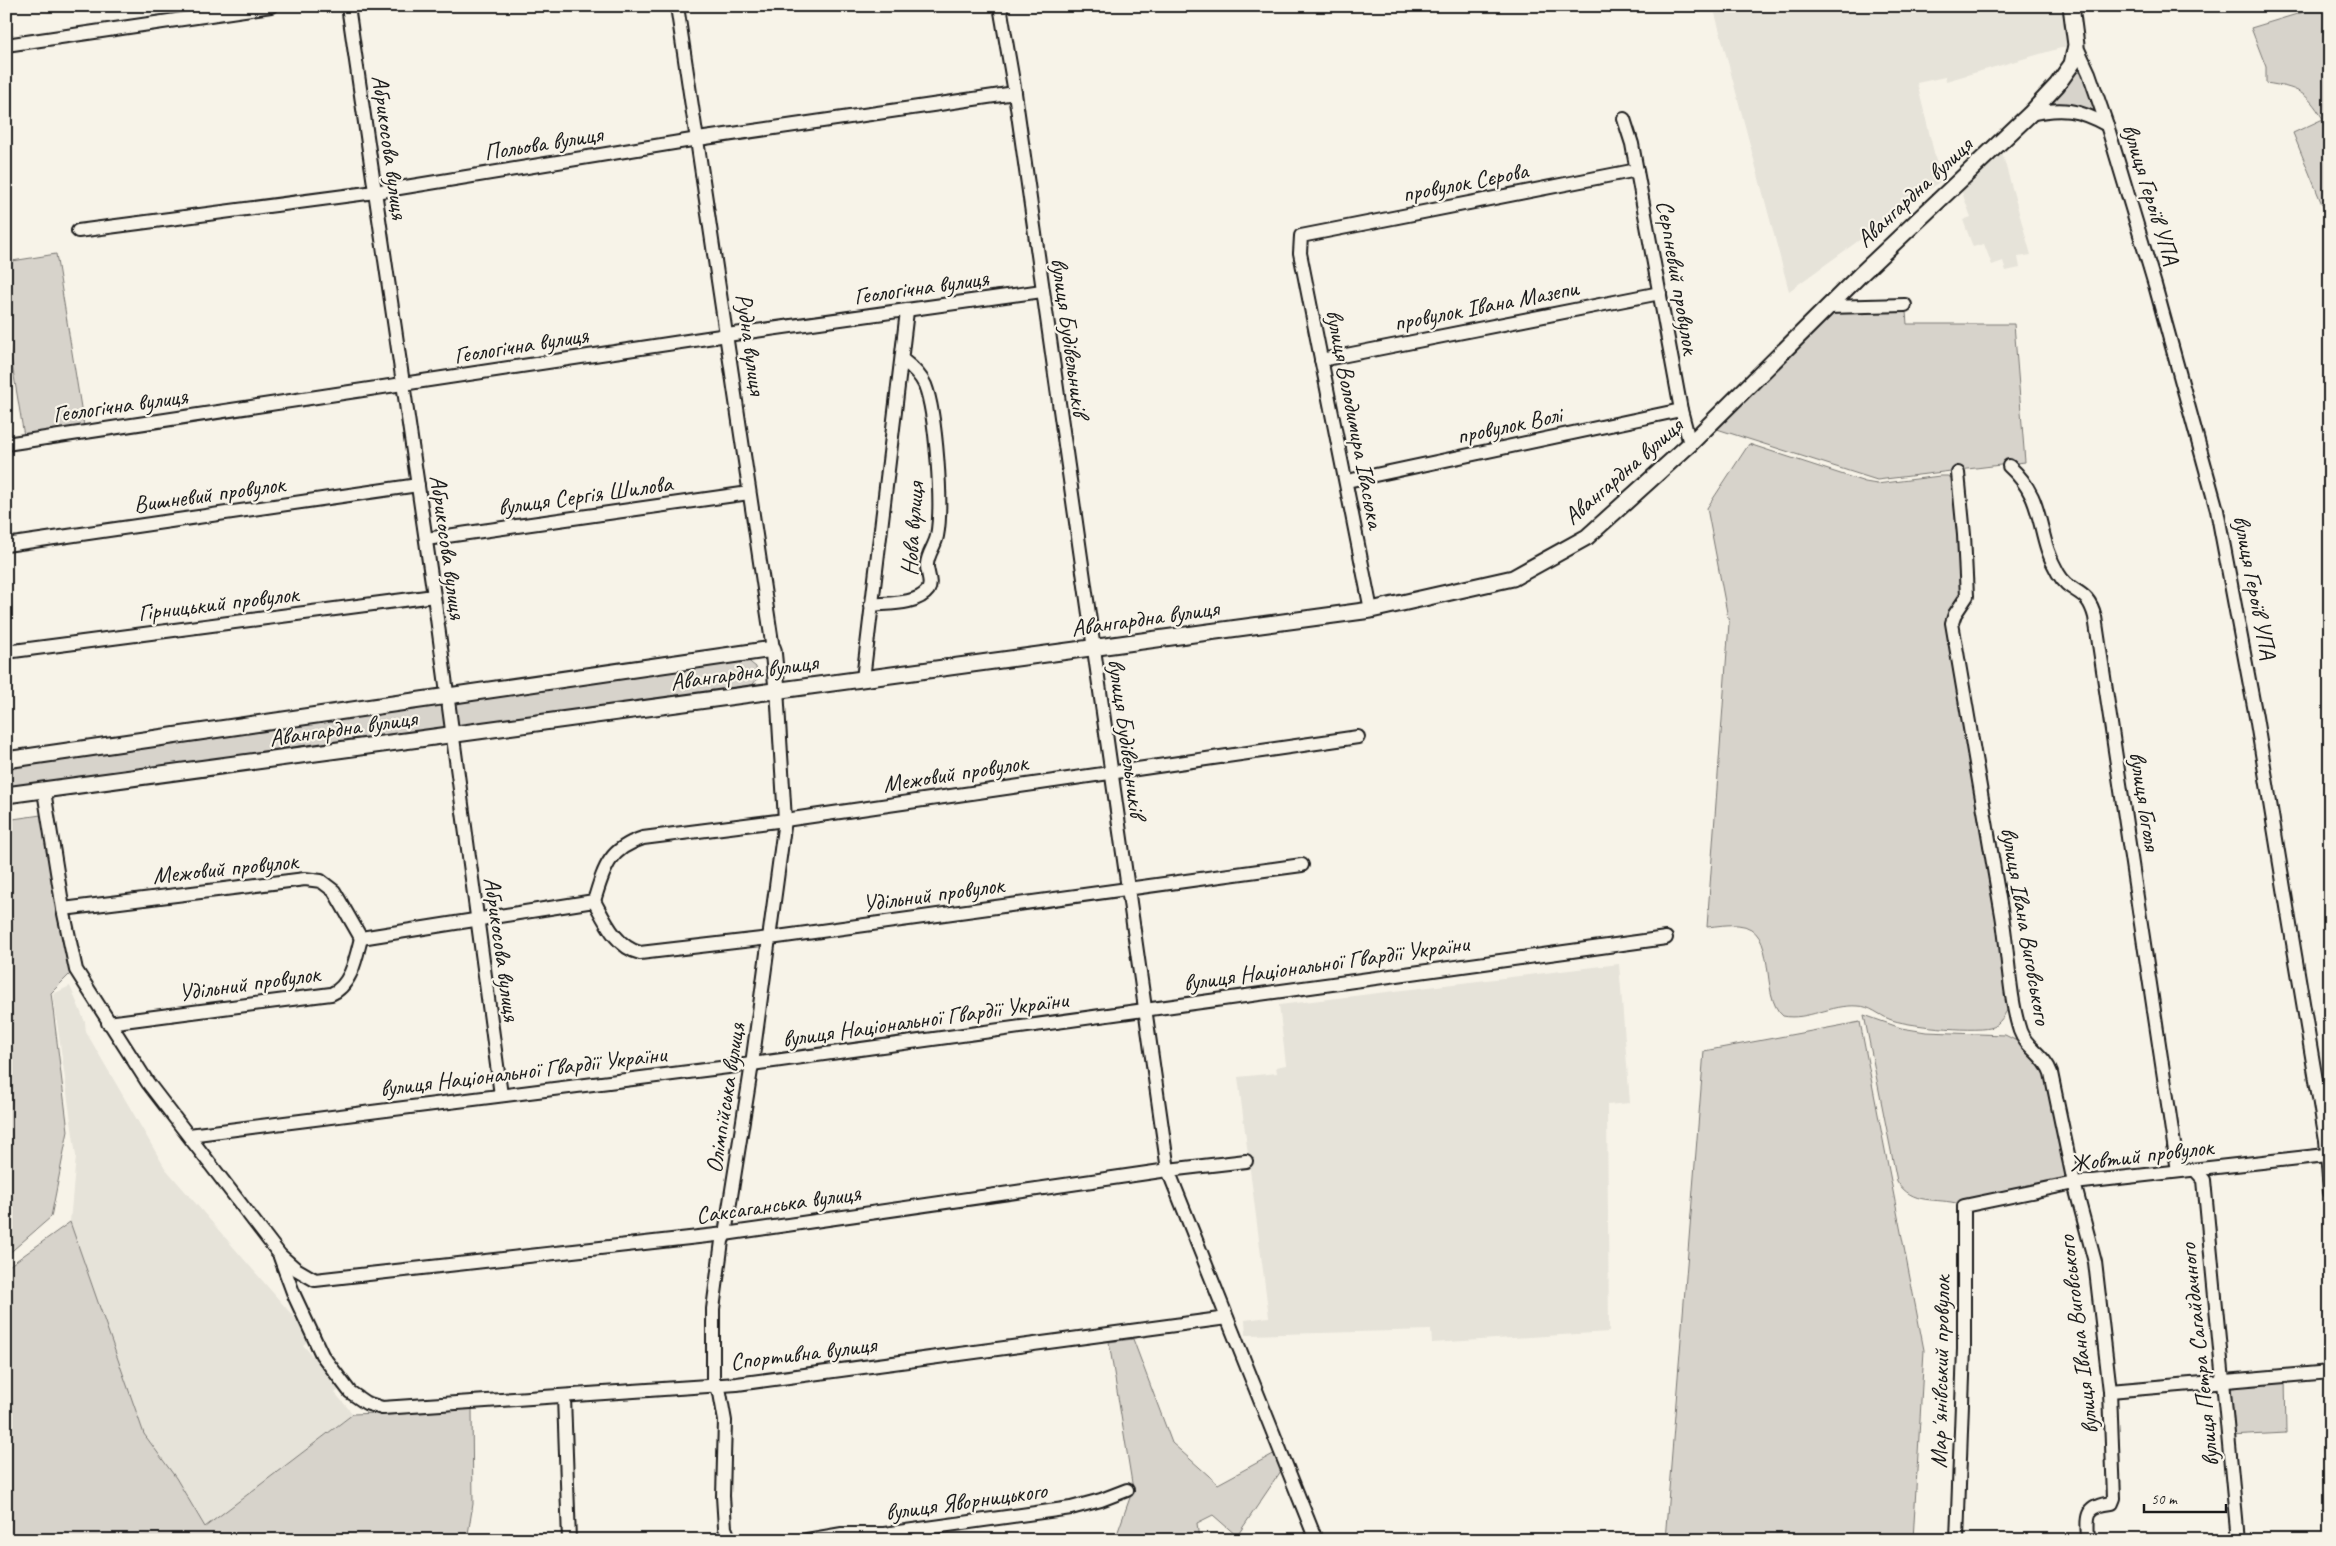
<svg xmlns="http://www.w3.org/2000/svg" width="2336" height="1546" font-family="Caveat,sans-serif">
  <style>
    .built { fill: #e6e3d9 }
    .green { fill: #d7d3cb; stroke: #7a7874 }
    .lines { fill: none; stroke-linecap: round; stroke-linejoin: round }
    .minor-casing { stroke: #1c1c1c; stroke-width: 16 }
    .tertiary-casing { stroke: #1c1c1c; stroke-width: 19 }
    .minor { stroke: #f7f3e8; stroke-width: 12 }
    .tertiary { stroke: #f7f3e8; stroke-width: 15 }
    .labels { text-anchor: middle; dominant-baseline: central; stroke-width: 4.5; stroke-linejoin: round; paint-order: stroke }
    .street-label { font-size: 24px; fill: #1c1c1c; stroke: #f7f3e8 }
  </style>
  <rect width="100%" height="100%" fill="#f7f3e8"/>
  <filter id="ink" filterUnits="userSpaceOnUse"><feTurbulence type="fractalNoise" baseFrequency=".02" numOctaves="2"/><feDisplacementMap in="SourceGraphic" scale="10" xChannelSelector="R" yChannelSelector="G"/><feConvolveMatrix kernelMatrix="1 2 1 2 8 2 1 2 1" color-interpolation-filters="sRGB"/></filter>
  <g filter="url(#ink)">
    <g class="built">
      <path d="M1713 6H2064L2069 29 2068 46 1946 81 1945 77 1917 83 1941 181 1789 291Z"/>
      <path d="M2001 149 2031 255 2018 257 2020 268 2006 271 2003 261 1992 265 1984 244 1973 247 1963 220 1971 217 1960 187Z"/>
      <path d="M1619 964 1630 1103 1607 1105 1609 1332 1432 1343 1431 1330 1246 1335 1245 1320 1269 1317 1238 1077 1277 1073 1276 1067 1286 1065 1279 1005Z"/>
      <path d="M70 986 85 1022 86 1032 165 1168 312 1338 303 1345 341 1388 335 1393 353 1414 205 1528 176 1478 144 1434 70 1222 76 1156 53 994Z"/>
    </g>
    <g class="green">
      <path d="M2305 6H2330V224L2293 133 2323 119C2306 91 2298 88 2266 83V67L2251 28 2307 11Z"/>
      <path d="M2078 72 2083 73 2102 118 2044 108 2073 74Z"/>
      <path d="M56 254 84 426 24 436 6 328V262Z"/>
      <path d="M1831 312H1906L1907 324H2014L2025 462 1877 480 1717 429 1716 426Z"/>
      <path d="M1749 444 1865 482 1877 484 1940 476H1948L1954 480 1964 590 1956 606 2011 1003C2006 1012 2000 1026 1989 1028 1972 1032 1905 1026 1889 1019 1879 1015 1870 1006 1858 1006 1831 1004 1807 1021 1783 1016 1758 996 1780 928 1738 925 1728 924 1717 926 1707 927L1729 623 1707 508Z"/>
      <path d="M746 659 756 667 757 679 750 688 459 727 456 724 454 704 456 701Z"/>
      <path d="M439 703 444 708 446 726 442 731 6 790V762Z"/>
      <path d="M41 815 73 971 51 993 68 1131 51 1217 6 1256V820Z"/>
      <path d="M1864 1015 1901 1028 1926 1032 2005 1035 2025 1045 2046 1066 2067 1181 1960 1204C1936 1197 1912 1206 1897 1181Z"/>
      <path d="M1860 1022 1924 1350 1913 1540H1665L1704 1051Z"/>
      <path d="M70 1222 144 1434 176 1478 205 1527 353 1414 472 1409 473 1504 467 1540H6V1268Z"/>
      <path d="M1133 1339 1172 1443 1218 1484 1277 1452 1283 1468 1237 1536 1213 1515 1197 1523 1199 1540H1115L1133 1489 1109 1342Z"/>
      <path d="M2285 1377 2286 1433 2230 1436 2227 1382Z"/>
    </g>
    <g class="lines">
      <defs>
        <g id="minor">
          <path d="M348 6 434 596 501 1095"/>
          <path d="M677 6 773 649"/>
          <path d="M1000 6 1015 93 1168 1170 1316 1540"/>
          <path d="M6 45 271 6"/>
          <path d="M2076 45 2089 73 2107 125 2155 285 2217 510 2256 717 2290 925 2326 1140 2330 1192"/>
          <path d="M2030 114C2061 107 2078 109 2107 125"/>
          <path d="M1624 119 1632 144 1681 410 1690 444"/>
          <path d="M78 231 375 192 698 139 1015 93"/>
          <path d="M1828 307 1905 305"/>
          <path d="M1321 360 1660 293"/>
          <path d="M6 444 727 335 1042 291"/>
          <path d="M2009 466C2047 500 2035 534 2058 573 2071 596 2087 586 2095 617L2178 1171"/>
          <path d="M1958 473 1964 535 1967 596 1955 614 1952 623C1969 721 1985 818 2002 915 2008 950 2009 998 2020 1031 2026 1048 2045 1055 2051 1073L2074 1183 2095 1262 2110 1391 2114 1498 2112 1503C2084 1506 2087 1516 2088 1540"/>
          <path d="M1347 481 1681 410"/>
          <path d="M426 539 749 493"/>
          <path d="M6 545 418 485"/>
          <path d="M871 605C887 603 917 605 928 590 933 582 926 572 927 564 928 553 935 546 937 536 943 506 936 413 925 385 920 374 912 367 903 360"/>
          <path d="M1371 610 1300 253 1301 236 1637 170"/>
          <path d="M6 652 434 596"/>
          <path d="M863 679 907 311"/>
          <path d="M44 791 63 909 76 970 148 1083 280 1255 296 1269 315 1280 725 1234 1168 1170 1246 1161"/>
          <path d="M594 901C604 869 608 849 643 838L785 820 1358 737"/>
          <path d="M594 901C605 921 616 947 640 953L770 938 1302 865"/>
          <path d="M63 909 305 879 321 881 334 891 361 938"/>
          <path d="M361 938 594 901"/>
          <path d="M108 1023 331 994C351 986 356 958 361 938"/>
          <path d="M189 1135 752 1064 1666 938"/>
          <path d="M2195 1170 2204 1180 2238 1540"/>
          <path d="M280 1257 294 1295 322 1355 350 1392 366 1403 382 1408 737 1384 1227 1318"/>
          <path d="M2110 1391 2330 1372"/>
          <path d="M564 1397 569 1540"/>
          <path d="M730 1540 725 1528 723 1496 725 1421 720 1393 713 1385V1309L722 1241 725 1234 752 1064 785 820 777 689"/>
          <path d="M807 1540 842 1534H884L1071 1508 1101 1500 1127 1490"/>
          <path d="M1957 1540 1964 1349V1206L2074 1183 2326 1155"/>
        </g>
        <g id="tertiary">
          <path d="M6 760 773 649 777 689"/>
          <path d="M6 795 1371 610 1513 578 1587 537 1690 444 1860 275 2030 114 2057 85 2072 64 2076 45 2071 6"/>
        </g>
      </defs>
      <use href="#minor" class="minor-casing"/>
      <use href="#tertiary" class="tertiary-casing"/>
      <use href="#minor" class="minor"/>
      <use href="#tertiary" class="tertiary"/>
    </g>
  </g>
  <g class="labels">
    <g class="street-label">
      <text transform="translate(543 143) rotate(-9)">Польова вулиця</text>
      <text transform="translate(390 147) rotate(82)">Абрикосова вулиця</text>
      <text transform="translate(1465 182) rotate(-11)">провулок Сєрова</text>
      <text transform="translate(1914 192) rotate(-43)">Авангардна вулиця</text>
      <text transform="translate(2151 194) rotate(73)">вулиця Героїв УПА</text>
      <text transform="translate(1678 277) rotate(80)">Серпневий провулок</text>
      <text transform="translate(921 287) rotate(-8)">Геологічна вулиця</text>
      <text transform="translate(1486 305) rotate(-11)">провулок Івана Мазепи</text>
      <text transform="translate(1070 337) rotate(82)">вулиця Будівельників</text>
      <text transform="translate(751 344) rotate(82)">Рудна вулиця</text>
      <text transform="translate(521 345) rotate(-9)">Геологічна вулиця</text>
      <text transform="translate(120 405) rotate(-8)">Геологічна вулиця</text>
      <text transform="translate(1355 419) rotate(79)">вулиця Володимира Івасюка</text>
      <text transform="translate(1509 425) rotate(-12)">провулок Волі</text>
      <text transform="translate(1623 471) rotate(-41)">Авангардна вулиця</text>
      <text transform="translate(209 494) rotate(-8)">Вишневий провулок</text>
      <text transform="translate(585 495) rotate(-8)">вулиця Сергія Шилова</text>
      <text transform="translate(912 529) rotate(-86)">Нова вулиця</text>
      <text transform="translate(448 547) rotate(82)">Абрикосова вулиця</text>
      <text transform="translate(2255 587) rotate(79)">вулиця Героїв УПА</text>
      <text transform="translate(218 603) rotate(-7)">Гірницький провулок</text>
      <text transform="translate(1145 618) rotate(-8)">Авангардна вулиця</text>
      <text transform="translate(744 672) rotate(-8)">Авангардна вулиця</text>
      <text transform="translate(343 728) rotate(-8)">Авангардна вулиця</text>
      <text transform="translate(1127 738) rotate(82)">вулиця Будівельників</text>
      <text transform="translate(955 773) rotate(-9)">Межовий провулок</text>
      <text transform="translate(2145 801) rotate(81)">вулиця Гоголя</text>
      <text transform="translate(225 868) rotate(-6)">Межовий провулок</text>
      <text transform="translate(933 894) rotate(-8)">Удільний провулок</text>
      <text transform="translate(2026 926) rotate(80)">вулиця Івана Виговського</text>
      <text transform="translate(502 949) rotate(82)">Абрикосова вулиця</text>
      <text transform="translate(1326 963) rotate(-8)">вулиця Національної Гвардії України</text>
      <text transform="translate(249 983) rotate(-8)">Удільний провулок</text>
      <text transform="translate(925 1019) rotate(-8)">вулиця Національної Гвардії України</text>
      <text transform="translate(523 1071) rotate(-7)">вулиця Національної Гвардії України</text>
      <text transform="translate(725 1098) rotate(-81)">Олімпійська вулиця</text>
      <text transform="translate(2141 1155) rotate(-7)">Жовтий провулок</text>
      <text transform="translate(778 1204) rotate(-8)">Саксаганська вулиця</text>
      <text transform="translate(2078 1335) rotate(-97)">вулиця Івана Виговського</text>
      <text transform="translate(803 1353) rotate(-7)">Спортивна вулиця</text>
      <text transform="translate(2199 1355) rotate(-96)">вулиця Петра Сагайдачного</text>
      <text transform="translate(1940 1372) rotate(-89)">Марʼянівський провулок</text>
      <text transform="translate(966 1501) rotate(-8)">вулиця Яворницького</text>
    </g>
  </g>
  <rect width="2336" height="1546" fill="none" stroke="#f7f3e8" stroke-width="25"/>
  <rect x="12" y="12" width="2311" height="1521" fill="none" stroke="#1c1c1c" stroke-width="2" filter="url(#ink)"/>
  <path d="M2144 1504v8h82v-8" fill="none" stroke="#1c1c1c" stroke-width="2.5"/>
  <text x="2151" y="1504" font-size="15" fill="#1c1c1c" stroke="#f7f3e8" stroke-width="4" paint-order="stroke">50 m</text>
</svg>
